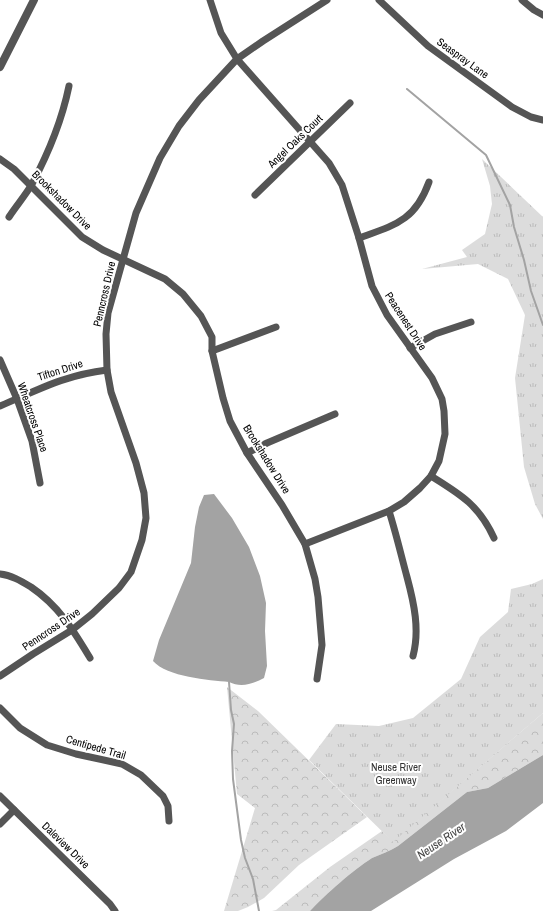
<svg xmlns="http://www.w3.org/2000/svg" width="543" height="911" font-family="'Archivo Narrow',sans-serif">
  <style>
    .forest { fill: url(#forest-crowns) }
    .park { fill: url(#park-tufts) }
    .water { fill: #a3a3a3 }
    .lines { fill: none; stroke-linecap: round; stroke-linejoin: round }
    .stream { stroke: #a3a3a3; stroke-width: 2 }
    .minor { stroke: #555; stroke-width: 7 }
    .tertiary { stroke: #555; stroke-width: 8 }
    .labels { text-anchor: middle; dominant-baseline: central; stroke-width: 4; stroke-linejoin: round; paint-order: stroke }
    .street-label { font-size: 11px; fill: #000; stroke: #fff }
    .park-label { font-size: 11px; fill: #333; stroke: #fff }
    .water-label { font-size: 12px; font-style: italic; fill: #444; stroke: #fff }
  </style>
  <defs>
    <pattern id="forest-crowns" width="20" height="18" patternUnits="userSpaceOnUse"><rect width="20" height="18" fill="#dcdcdc"/><path d="M2 6a3 3 0 1 1 6 0M12 15a3 3 0 1 1 6 0" fill="none" stroke="#bbb"/></pattern>
    <pattern id="park-tufts" width="24" height="20" patternUnits="userSpaceOnUse"><rect width="24" height="20" fill="#dcdcdc"/><path d="M3 7l-1-3M5 7V3M7 7l1-3M15 17l-1-3M17 17v-4M19 17l1-3" fill="none" stroke="#bbb"/></pattern>
  </defs>
  <rect width="100%" height="100%" fill="#fff"/>
  <g class="forest">
    <path d="M227 687 258 711 367 817 299 865 264 898 248 907 238 911H224L255 808 237 794Z"/>
    <path d="M543 713V755L488 788 467 792 398 846C390 851 381 854 372 858 353 870 326 894 310 911H272L276 910 330 867 382 831 393 841Z"/>
  </g>
  <g class="park">
    <path d="M482 159 543 217V519L535 504 524 467 515 378 525 315 508 279 478 264 422 269 467 257 462 250 485 234 492 204 490 186Z"/>
    <path d="M543 579V713L393 842 309 760 336 724 379 726 413 718 461 679 480 637 508 612 511 589 532 584Z"/>
  </g>
  <g class="water">
    <path d="M214 494 232 518 249 547 260 576 266 603 265 631 267 666 264 678C253 684 241 688 229 682 209 680 167 677 153 661L159 640 191 563 195 527 199 507 204 495Z"/>
    <path d="M543 755V803L506 831 454 859 371 911H310C326 894 353 870 372 858 381 854 390 851 398 846L467 792 488 788Z"/>
  </g>
  <g class="lines">
    <g class="stream">
      <path d="M407 89 486 155 510 205 514 227 524 260 531 291 543 325"/>
      <path d="M229 682 231 710 234 724 232 751 233 779 241 840 245 858 253 879 259 911"/>
    </g>
    <g class="minor">
      <path d="M210 0 221 33 237 59 329 163 342 185 359 238 372 286 387 315 432 378 442 399 444 411 445 434 439 461 431 476 420 488 404 502 389 511 305 544"/>
      <path d="M379 0 428 46 512 107 531 117 543 120"/>
      <path d="M522 0 534 10 543 15"/>
      <path d="M0 159 14 169 82 237 103 250 165 279 183 294 201 316 212 337V351L223 398 230 421 247 453 282 505 305 544 315 579 318 597 322 645 317 679"/>
      <path d="M255 195 350 103"/>
      <path d="M9 217C16 206 25 196 32 184 48 154 62 120 69 86"/>
      <path d="M359 238C395 225 415 221 429 182"/>
      <path d="M410 348 435 334 471 322"/>
      <path d="M212 351 276 327"/>
      <path d="M0 360 17 399 32 441 40 483"/>
      <path d="M0 406C38 390 65 375 107 370"/>
      <path d="M247 453 267 443 335 414"/>
      <path d="M431 476C460 494 479 505 494 538"/>
      <path d="M389 511C396 533 401 555 407 577 414 603 420 630 413 656"/>
      <path d="M0 574C11 575 21 581 31 587 59 606 73 630 90 658"/>
      <path d="M0 676 33 654 72 630 92 614 119 588 131 572 142 540 146 518 144 493 136 463 111 392 107 370 106 334 108 313 136 213 160 158 179 126 199 100 237 59 263 41 327 0"/>
      <path d="M0 708 20 728 47 745 76 754 122 764 141 775 163 796 168 806 169 821"/>
      <path d="M0 796 110 904 115 911"/>
      <path d="M0 824 14 810"/>
    </g>
    <path class="tertiary" d="M0 67 34 0"/>
  </g>
  <g class="labels">
    <g class="street-label">
      <text transform="translate(463 58) rotate(36)">Seaspray Lane</text>
      <text transform="translate(295 141) rotate(-44)">Angel Oaks Court</text>
      <text transform="translate(62 200) rotate(45)">Brookshadow Drive</text>
      <text transform="translate(104 294) rotate(-77)">Penncross Drive</text>
      <text transform="translate(406 321) rotate(57)">Peacenest Drive</text>
      <text transform="translate(60 370) rotate(-18)">Tifton Drive</text>
      <text transform="translate(33 417) rotate(71)">Wheatcross Place</text>
      <text transform="translate(267 459) rotate(58)">Brookshadow Drive</text>
      <text transform="translate(51 629) rotate(-34)">Penncross Drive</text>
      <text transform="translate(96 747) rotate(16)">Centipede Trail</text>
      <text transform="translate(66 845) rotate(44)">Daleview Drive</text>
    </g>
    <g class="park-label">
      <text x="396" y="767">Neuse River<tspan x="396" dy="13">Greenway</tspan></text>
    </g>
    <g class="water-label">
      <text transform="translate(441 841) rotate(-34)">Neuse River</text>
    </g>
  </g>
</svg>
